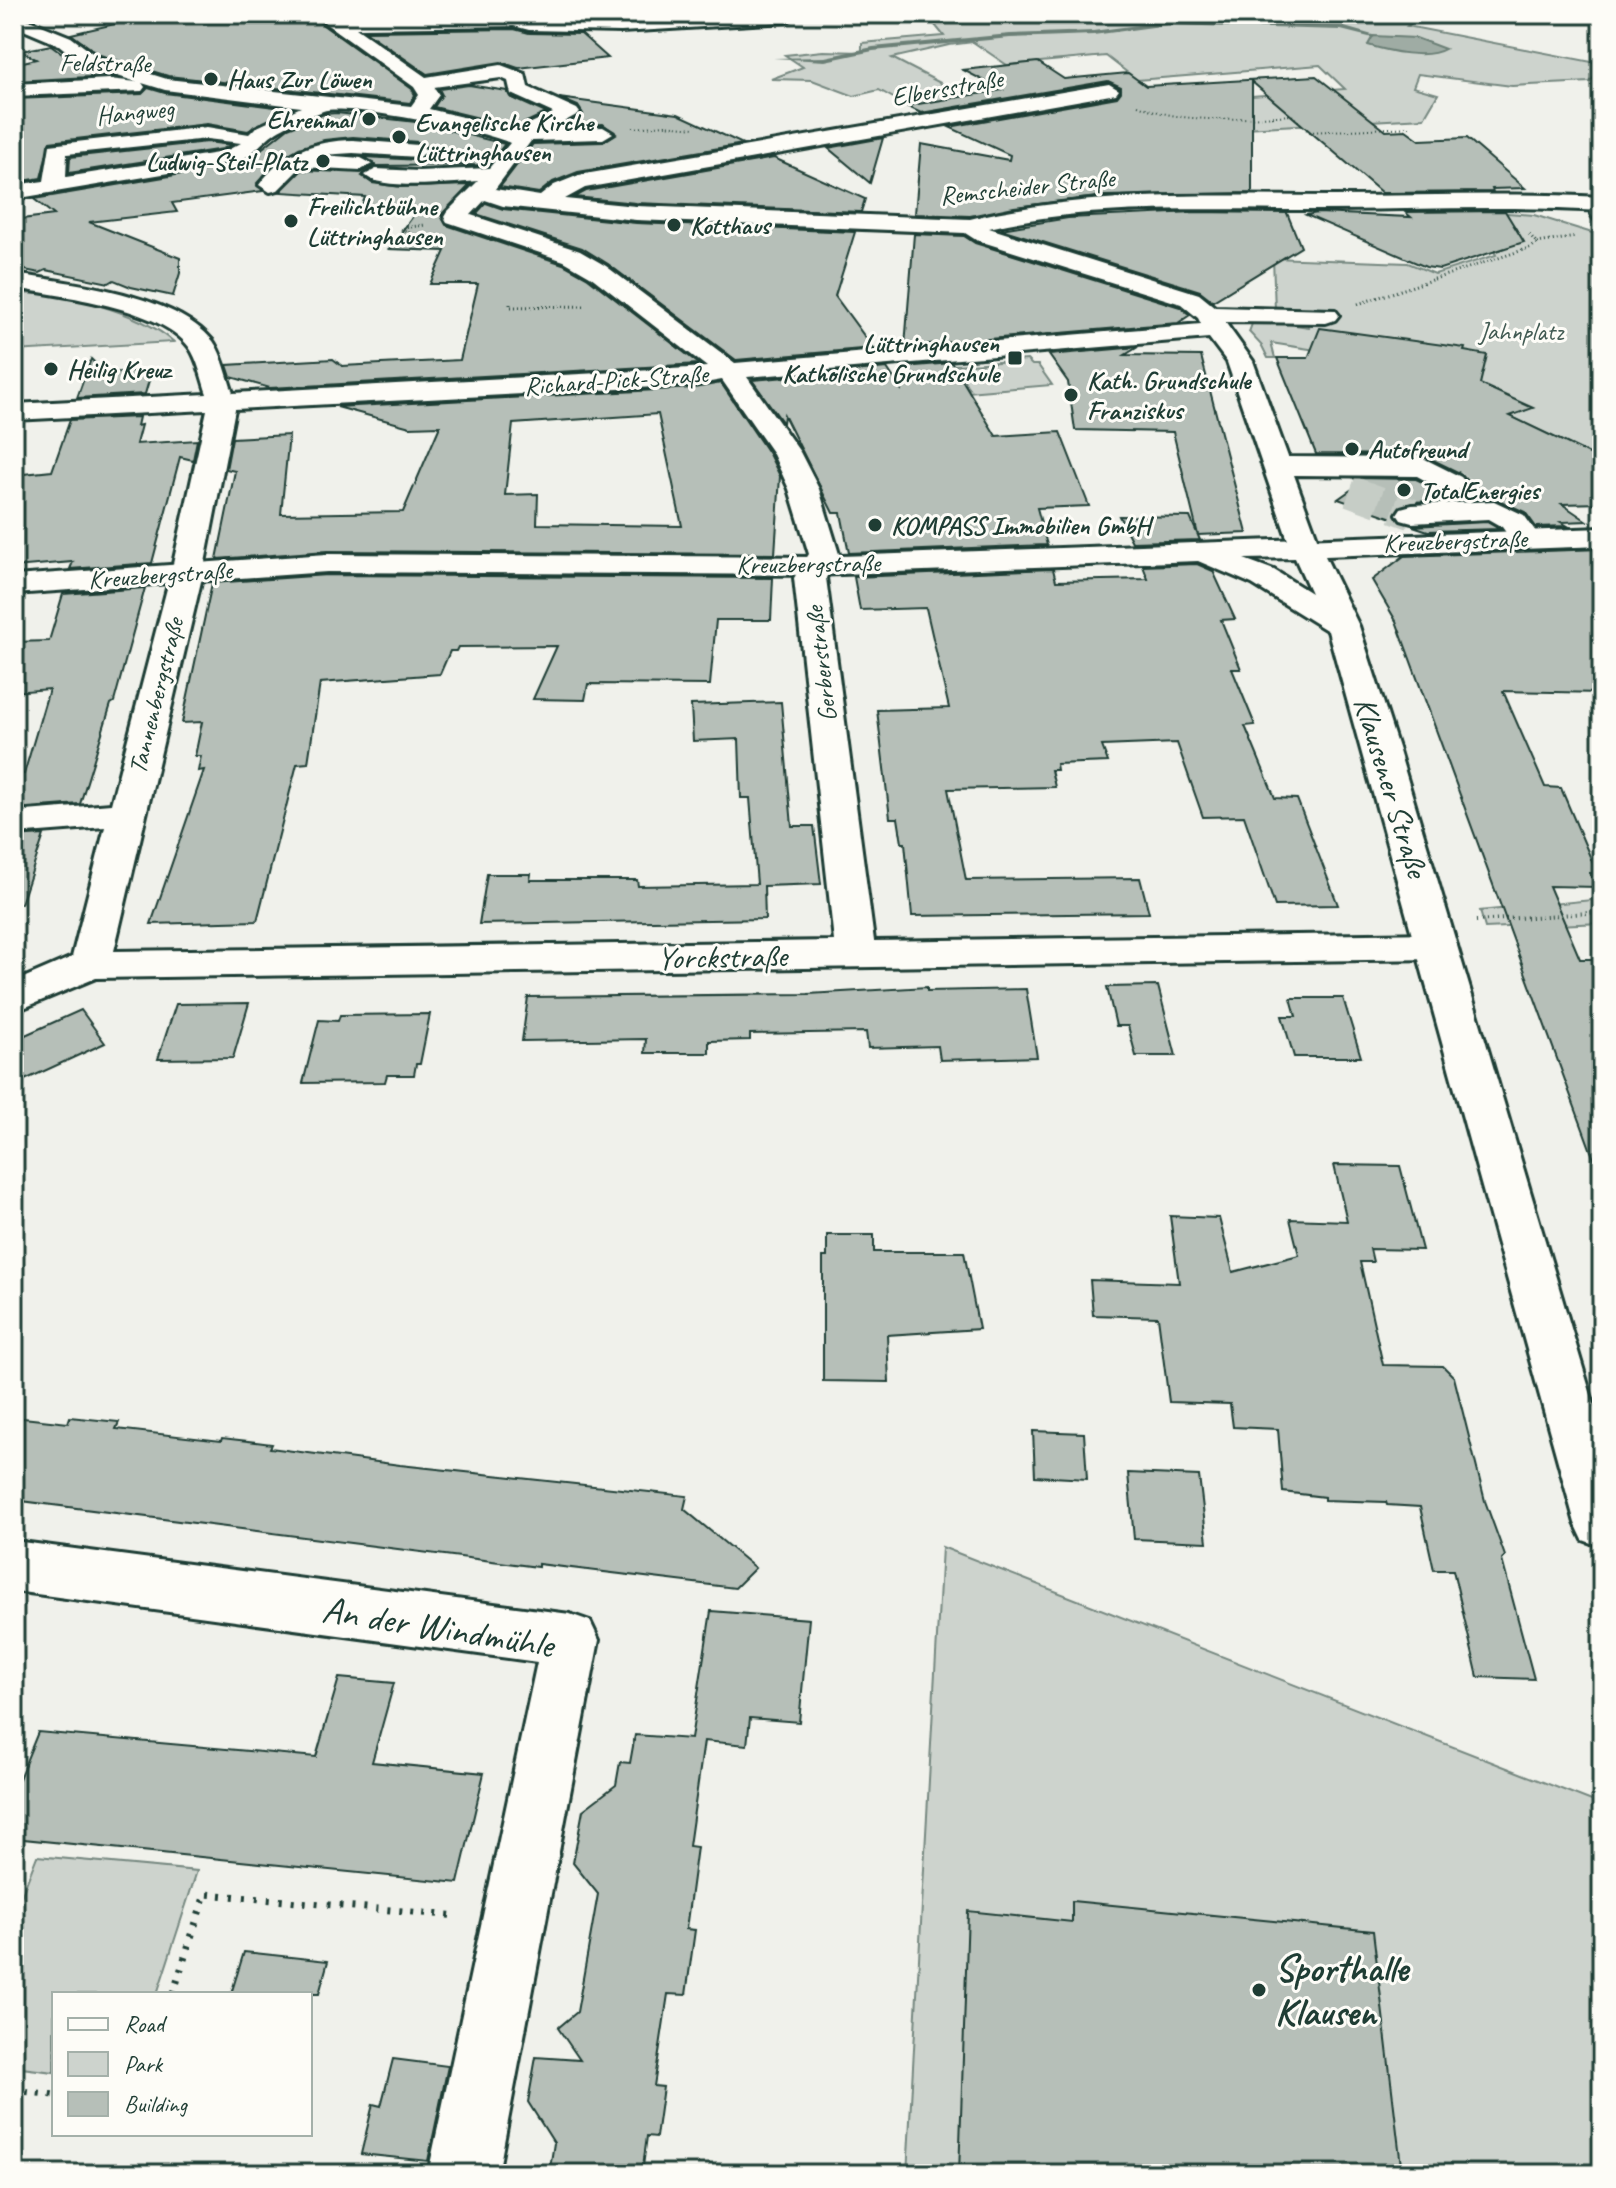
<svg xmlns="http://www.w3.org/2000/svg" width="1616" height="2188" font-family="Caveat,sans-serif">
  <style>
    .green { fill: #cdd3cd; stroke: #768880; stroke-width: 2 }
    .water { fill: #9faca4; stroke: #6c8077; stroke-width: 2 }
    .lines { fill: none; stroke-linecap: round; stroke-linejoin: round }
    .stream { fill: #6c8077; fill-rule: evenodd }
    .building { fill: #b6bfb8; stroke: #1f3d34; stroke-width: 2; fill-rule: evenodd }
    .minor-tunnel { stroke: #c6cdc6; stroke-width: 31; stroke-dasharray: 31 16; stroke-linecap: butt }
    .minor-casing { stroke: #1f3d34; stroke-width: 6 }
    .major-casing { stroke: #1f3d34; stroke-width: 6 }
    .path-far3 { stroke: #1f3d34; stroke-width: 2; stroke-dasharray: 1 3; stroke-linecap: butt }
    .path-far2 { stroke: #1f3d34; stroke-width: 3; stroke-dasharray: 1 3; stroke-linecap: butt }
    .path-far1 { stroke: #1f3d34; stroke-width: 4; stroke-dasharray: 1 4; stroke-linecap: butt }
    .path { stroke: #1f3d34; stroke-width: 7; stroke-dasharray: 3 9; stroke-linecap: butt }
    .minor { fill: #fdfcf7; fill-rule: evenodd }
    .major { fill: #fdfcf7; fill-rule: evenodd }
    .poi-dot { fill: #1f3d34; stroke: #fdfcf7; stroke-width: 3 }
    .labels { text-anchor: middle; dominant-baseline: central; stroke-width: 6; stroke-linejoin: round; paint-order: stroke }
    .far-street-label { font-size: 26px; fill: #1f3d34; stroke: #fdfcf7 }
    .far-poi-label { font-size: 26px; font-weight: bold; fill: #1f3d34; stroke: #fdfcf7; text-anchor: start }
    .far-park-label { font-size: 26px; fill: #425b53; stroke: #fdfcf7 }
    .street-label { font-size: 32px; fill: #1f3d34; stroke: #fdfcf7 }
    .near-street-label { font-size: 38px; fill: #1f3d34; stroke: #fdfcf7 }
    .near-poi-label { font-size: 38px; font-weight: bold; fill: #1f3d34; stroke: #fdfcf7; text-anchor: start }
  </style>
  <rect width="100%" height="100%" fill="#f0f1eb"/>
  <filter id="ink" filterUnits="userSpaceOnUse"><feTurbulence type="fractalNoise" baseFrequency=".0125" numOctaves="2"/><feDisplacementMap in="SourceGraphic" scale="16" xChannelSelector="R" yChannelSelector="G"/><feConvolveMatrix kernelMatrix="1 2 1 2 8 2 1 2 1" color-interpolation-filters="sRGB"/></filter>
  <g filter="url(#ink)">
    <g class="green">
      <path d="M926 14H1424L1407 26 1602 64V68L1590 82 1512 86 1418 74 1413 87 1438 94 1424 118 1171 132 1132 105 1345 89 1320 65 1137 80 1106 56 1007 65 973 42 949 45 892 58 983 105 924 115 879 90 854 96 812 80 771 79 803 67 785 55 823 51 862 52V43L944 36Z"/>
      <path d="M1480 211 1534 215 1602 236V460L1446 386 1450 371 1271 343 1275 358H1268L1262 346 1249 332 1252 324 1261 320 1309 327 1306 315 1275 310 1273 258 1408 263 1435 274 1496 255 1486 234Z"/>
      <path d="M14 294C59 290 140 312 174 342L14 351Z"/>
      <path d="M1027 360 1032 365H1038L1052 385 919 396 918 394 969 389 955 365Z"/>
      <path d="M1602 899V923L1485 928 1480 911Z"/>
      <path d="M942 1547 1602 1805V2174H907Z"/>
      <path d="M37 1856 197 1871 157 1994H54V2072L14 2067V1915Z"/>
    </g>
    <path class="water" d="M1373 36 1416 38 1445 49C1426 60 1388 51 1368 45Z"/>
    <g class="lines">
      <path class="stream" d="M1306 14H1312L1304 25 1341 26 1376 36 1373 38 1341 30 1168 25 1093 35 1010 38 873 51 825 61 773 58 825 57 873 47 1010 34 1093 31 1168 21 1293 24 1302 22Z"/>
    </g>
    <g class="building">
      <path d="M158 14H216L250 21 309 15 412 89 415 95 410 103 168 76 100 55 71 34Z"/>
      <path d="M514 29 529 33 581 34 608 58 518 68 501 62 427 74 365 31Z"/>
      <path d="M51 45 83 68 108 76 14 81V64L36 59 21 51Z"/>
      <path d="M1038 62 1064 79 1128 73 1146 86 1316 76 1386 131 1406 130 1420 140 1467 138 1525 188 1492 189 1493 192 1382 193 1252 82V193L1105 196 1014 207 970 216 915 214 921 144 1009 160 1010 155 949 127 1117 97 1121 92V87L1108 81 921 113 906 106 1002 90 963 70Z"/>
      <path d="M469 85 507 91 510 97 546 113 516 127 434 107 442 95 439 89Z"/>
      <path d="M148 88 165 93 290 109 248 131 207 124 50 142 41 178 23 181 14 174V99L142 94Z"/>
      <path d="M559 98 678 114 743 144 578 172 553 182 539 193 500 187 533 144 603 142 616 134 603 124 564 126 583 114 578 106Z"/>
      <path d="M337 113 416 122 505 144 488 165 376 166 362 176 372 183 401 187 470 185 441 215 446 225 563 264 588 278 699 364 270 388 231 377 227 365 333 359 342 366 460 360 478 284H430L445 251 389 249 419 208H361L365 197 280 192 302 170 361 173 375 165 365 157 419 160 432 150 418 142 353 137 324 140 299 148 276 162 257 183 263 191 172 203 177 212 89 222 180 258V273L173 296 131 287 114 280 109 283 46 270 40 273 14 268V220L54 215 34 199 235 165 250 158 288 128 324 114Z"/>
      <path d="M883 138 870 183 828 148Z"/>
      <path d="M207 142 231 145 223 149 69 173 70 157Z"/>
      <path d="M774 158 865 199 861 212 636 203 575 197 586 191Z"/>
      <path d="M486 203 503 209 636 223 855 232 835 296 873 348 736 360 608 264 582 248 476 214Z"/>
      <path d="M1505 211 1524 242 1440 269 1426 267 1306 215 1318 213 1411 217 1405 212Z"/>
      <path d="M1194 212 1287 213 1301 247 1213 301 1200 291 1001 229 1068 218Z"/>
      <path d="M914 234 964 236 975 243 1180 307 1190 315 1178 323 905 346Z"/>
      <path d="M1320 328 1465 348 1464 351 1487 355 1480 384 1533 408 1510 416 1602 460V503L1562 504 1587 521 1561 522 1568 526 1536 527 1525 512 1494 498 1411 502 1398 506 1394 512 1398 520 1338 499 1362 482 1353 478 1416 479 1450 495 1462 492 1469 483 1462 474 1423 455 1316 454 1277 358H1308Z"/>
      <path d="M1138 347 1125 355 1201 356 1247 533 1198 535 1173 432 1075 430 1068 382 1049 355Z"/>
      <path d="M91 359 105 373 152 370 145 394 77 398Z"/>
      <path d="M952 363 996 436 1060 432 1089 506 1037 508 1047 545 849 553 841 513H833L784 415 783 423 752 380 887 368 901 389 903 367Z"/>
      <path d="M721 383 769 454 780 476 775 554 327 551 217 559 235 471 226 469 232 438 289 435 281 514 403 512 440 426 410 427 337 407 694 388ZM658 414 682 526 537 524 538 494 505 495 513 424Z"/>
      <path d="M139 417 137 426 141 425 136 444 197 440 193 460 180 457 152 563 70 569 73 562 14 567V475L52 471 70 420Z"/>
      <path d="M1119 516 1190 517 1200 540 1132 542Z"/>
      <path d="M1487 522 1499 529 1428 531 1413 526Z"/>
      <path d="M1602 549V693L1503 691 1545 787 1561 788 1597 873H1590L1597 887 1549 886 1580 959H1602V1169L1598 1170 1396 621 1372 580 1404 556Z"/>
      <path d="M1197 564 1213 571 1235 619 1221 620 1241 669H1232L1255 725 1245 726 1275 798 1297 799 1338 905 1275 906 1244 816 1203 817 1177 743 1102 746 1108 762 1056 764 1057 770H1051L1055 787 948 789 966 880 1140 878 1149 913 912 916 905 843H902L898 818H890L877 710 949 708 926 608 860 610 854 577 1053 569 1056 581 1148 579 1143 566Z"/>
      <path d="M327 575 773 578 771 620H716L710 685 588 684 585 700 533 699 557 646 458 647 456 651H450L440 674 320 683 308 763 297 764 257 921 151 924 204 770 198 771 201 756H195L202 722 182 723 212 583Z"/>
      <path d="M145 588 114 702 111 704 80 804 14 809V774H24L49 689 14 692V642L49 641 63 594Z"/>
      <path d="M781 702 792 826H814L821 884 764 886 765 919 479 924 487 874H531L530 880H637L638 886 757 884 750 798H741L739 739 693 741 691 705Z"/>
      <path d="M44 835 21 904 14 903V837Z"/>
      <path d="M1158 986 1176 1056H1136L1128 1026H1116L1107 987Z"/>
      <path d="M927 987V991L1026 989 1037 1057 940 1060 938 1046 868 1048 866 1032 750 1034V1040L709 1041V1053H645L646 1039 522 1041 528 997 808 994Z"/>
      <path d="M1291 998H1343L1361 1057H1294L1282 1016H1296Z"/>
      <path d="M249 1003 233 1058 158 1059 176 1004Z"/>
      <path d="M81 1010 105 1043 14 1085V1040Z"/>
      <path d="M430 1014 420 1064H416L414 1075H387L385 1082 303 1083 319 1020 338 1021 340 1015Z"/>
      <path d="M1334 1165 1400 1166 1422 1250 1370 1249 1373 1262H1360L1383 1365 1443 1366 1454 1377 1485 1501 1505 1556 1502 1560 1534 1679 1478 1677 1453 1570H1434L1420 1507 1387 1505 1386 1502 1324 1500V1497L1283 1492 1278 1429 1233 1427 1230 1404 1169 1402 1158 1317 1093 1315 1090 1280 1179 1283 1170 1216 1219 1218 1233 1272 1299 1255 1290 1219 1347 1221Z"/>
      <path d="M827 1235H874V1252H964L979 1329 887 1335 889 1382 823 1381V1257H827Z"/>
      <path d="M14 1417 68 1423 70 1417 119 1422 116 1429 221 1441 222 1438 248 1441 272 1444 270 1448 400 1465 687 1496 684 1509 755 1568 735 1588 538 1564V1567L14 1500Z"/>
      <path d="M1033 1431 1084 1433 1087 1479 1035 1476Z"/>
      <path d="M1128 1473 1199 1476 1207 1542 1134 1539Z"/>
      <path d="M711 1611 809 1619 799 1722 750 1718 747 1745 704 1741 689 1846 697 1847 686 1929 695 1930 686 1995 668 1994 654 2086 663 2087 656 2137 647 2136 642 2174H549L554 2143 528 2102 536 2057 580 2060 558 2028 577 2012 598 1894 573 1863 583 1810 616 1785 620 1762 630 1763 635 1735 691 1739Z"/>
      <path d="M339 1678 394 1683 372 1762 484 1773 458 1883 14 1838V1791L38 1732 316 1757Z"/>
      <path d="M1072 1901 1373 1931 1402 2174H959L968 1911 1072 1922Z"/>
      <path d="M244 1952 328 1961 319 1994H231Z"/>
      <path d="M393 2059 448 2066 428 2161 361 2154 373 2104 381 2106Z"/>
    </g>
    <g class="lines">
      <g class="minor-tunnel">
        <path d="M1451 483 1476 504"/>
        <path d="M1350 491 1412 514"/>
      </g>
      <defs>
        <g id="minor">
          <path d="M14 14 71 37 99 58 167 79 411 106 419 95 414 87 325 23 322 19 325 15 515 16C537 21 560 20 583 21 653 22 723 14 793 14L795 17 786 22 621 32 529 30 514 26 356 28 426 77 501 65 525 74 528 87 577 109 580 113 551 129 603 127 613 133 603 139 531 141 495 189 540 196 554 185 579 175 1109 84 1119 90 1116 94 585 188 565 199 636 206 970 219C1088 190 1213 196 1334 196 1424 196 1512 192 1602 197V211C1507 205 1412 210 1316 210 1213 210 1089 204 989 228L1199 294 1215 307 1335 310 1339 315 1335 320 1326 323 1225 322 1253 361 1288 457 1423 458 1461 477 1466 483 1461 489 1451 492 1441 489 1417 476 1294 475 1320 546 1316 553 1305 555 1294 553 1290 546 1227 362 1209 338 747 377 800 452 819 489 839 554 826 578 874 941 1437 933 1451 937 1457 946 1451 955 1437 959 96 978 14 1012V982L72 957 105 827 14 834V812L111 804 171 573 207 410 14 420V404L207 394C202 380 198 359 189 347 160 307 61 296 14 288V274C72 283 175 294 213 341 223 355 227 377 233 393L707 367 590 276 564 261 447 222 444 217 447 212 478 181C455 183 379 191 365 175L376 169 419 171 489 168 510 143C485 131 347 103 323 111 307 117 281 126 268 138 255 149 251 157 234 162L14 199V185L44 181 50 145 207 127 249 134 255 128 301 107 165 90 142 83 145 87 142 91 14 96V84L109 79 137 82 85 66 59 45 14 26ZM501 78 508 81 511 94 553 113 516 130 429 109 439 95 434 87ZM207 139 241 143 224 152 66 177 67 154ZM485 200 503 206 636 220 965 233 976 240 1181 304 1198 318 1201 324 735 363 606 266 580 251 471 215ZM722 380 772 452 789 489 809 554 794 578 834 941 114 951 203 573 235 409 694 385Z"/>
          <path d="M353 140 418 145 429 151 418 157 353 153 322 155 361 158 372 164 361 170 301 167 278 190 270 192 259 185C283 152 313 141 353 140Z"/>
          <path d="M1494 501 1524 515 1541 539 1537 545 1526 548 1515 545 1502 527 1488 519 1412 523 1401 520 1397 514 1401 508 1412 505Z"/>
          <path d="M14 1541 570 1614 590 1621 599 1640 498 2174H428L537 1662 14 1591Z"/>
        </g>
        <g id="major">
          <path d="M1602 199V221L1594 219 1591 214 1594 201Z"/>
          <path d="M1602 528V546L1325 556 1359 626 1399 751 1602 1432V1547L1583 1540 1575 1523 1328 631 1252 584 1198 561 814 575 327 572 14 594V576L327 554 814 557ZM1295 558 1311 593 1274 570 1244 559Z"/>
        </g>
      </defs>
      <use href="#minor" class="minor-casing"/>
      <use href="#major" class="major-casing"/>
      <g class="path-far3">
        <path d="M815 15 835 14"/>
        <path d="M1138 105C1188 126 1239 118 1292 115L1309 132 1411 127"/>
        <path d="M633 128 665 125 695 128"/>
      </g>
      <g class="path-far2">
        <path d="M403 228 425 225"/>
        <path d="M401 229 416 236"/>
        <path d="M1537 243 1576 237"/>
        <path d="M510 304V307L586 306"/>
        <path d="M1358 304 1532 247 1537 243 1529 234"/>
      </g>
      <path class="path-far1" d="M1476 921 1602 912"/>
      <g class="path">
        <path d="M173 1994 205 1894 459 1916"/>
        <path d="M14 2090 54 2095"/>
      </g>
      <use href="#minor" class="minor"/>
      <use href="#major" class="major"/>
    </g>
  </g>
  <g class="poi-dot">
    <circle cx="211" cy="79" r="8"/>
    <circle cx="369" cy="119" r="8"/>
    <circle cx="399" cy="137" r="8"/>
    <circle cx="323" cy="161" r="8"/>
    <circle cx="291" cy="221" r="8"/>
    <circle cx="674" cy="225" r="8"/>
    <rect x="1007" y="350" width="16" height="16" rx="4"/>
    <circle cx="51" cy="369" r="8"/>
    <circle cx="1071" cy="395" r="8"/>
    <circle cx="1352" cy="449" r="8"/>
    <circle cx="1404" cy="490" r="8"/>
    <circle cx="875" cy="525" r="8"/>
    <circle cx="1259" cy="1990" r="8"/>
  </g>
  <g class="labels">
    <g class="far-street-label">
      <text transform="translate(105 63) rotate(1)">Feldstraße</text>
      <text transform="translate(947 88) rotate(-10)">Elbersstraße</text>
      <text transform="translate(135 112) rotate(-6)">Hangweg</text>
      <text transform="translate(1027 187) rotate(-6)">Remscheider Straße</text>
      <text transform="translate(616 380) rotate(-4)">Richard-Pick-Straße</text>
      <text transform="translate(1455 541) rotate(-2)">Kreuzbergstraße</text>
      <text transform="translate(808 564) rotate(-1)">Kreuzbergstraße</text>
      <text transform="translate(160 575) rotate(-4)">Kreuzbergstraße</text>
      <text transform="translate(821 664) rotate(-97)">Gerberstraße</text>
      <text transform="translate(156 696) rotate(-76)">Tannenbergstraße</text>
    </g>
    <g class="far-poi-label">
      <text x="227" y="79">Haus Zur Löwen</text>
      <text x="353" y="119" text-anchor="end">Ehrenmal</text>
      <text x="415" y="122">Evangelische Kirche<tspan x="415" dy="30">Lüttringhausen</tspan></text>
      <text x="307" y="161" text-anchor="end">Ludwig-Steil-Platz</text>
      <text x="307" y="206">Freilichtbühne<tspan x="307" dy="30">Lüttringhausen</tspan></text>
      <text x="690" y="225">Kotthaus</text>
      <text x="999" y="343" text-anchor="end">Lüttringhausen<tspan x="999" dy="30">Katholische Grundschule</tspan></text>
      <text x="67" y="369">Heilig Kreuz</text>
      <text x="1087" y="380">Kath. Grundschule<tspan x="1087" dy="30">Franziskus</tspan></text>
      <text x="1368" y="449">Autofreund</text>
      <text x="1420" y="490">TotalEnergies</text>
      <text x="891" y="525">KOMPASS Immobilien GmbH</text>
    </g>
    <g class="far-park-label">
      <text x="1521" y="331">Jahnplatz</text>
    </g>
    <g class="street-label">
      <text transform="translate(1391 787) rotate(73)">Klausener Straße</text>
      <text transform="translate(722 957) rotate(-1)">Yorckstraße</text>
    </g>
    <g class="near-street-label">
      <text transform="translate(438 1627) rotate(9)">An der Windmühle</text>
    </g>
    <g class="near-poi-label">
      <text x="1275" y="1968">Sporthalle<tspan x="1275" dy="44">Klausen</tspan></text>
    </g>
  </g>
  <rect width="1616" height="2188" fill="none" stroke="#fdfcf7" stroke-width="48"/>
  <rect x="24" y="24" width="1568" height="2140" fill="none" stroke="#1f3d34" stroke-width="3" filter="url(#ink)"/>
  <rect x="52" y="1992" width="260" height="144" fill="#fdfcf7" stroke="#a4b0a9" stroke-width="2"/>
  <rect x="68" y="2018" width="40" height="12" fill="#fdfcf7" stroke="#a4b0a9" stroke-width="2"/>
  <text x="124" y="2032" font-size="24" fill="#1f3d34">Road</text>
  <rect x="68" y="2052" width="40" height="24" fill="#cdd3cd" stroke="#a4b0a9" stroke-width="2"/>
  <text x="124" y="2072" font-size="24" fill="#1f3d34">Park</text>
  <rect x="68" y="2092" width="40" height="24" fill="#b6bfb8" stroke="#a4b0a9" stroke-width="2"/>
  <text x="124" y="2112" font-size="24" fill="#1f3d34">Building</text>
</svg>
